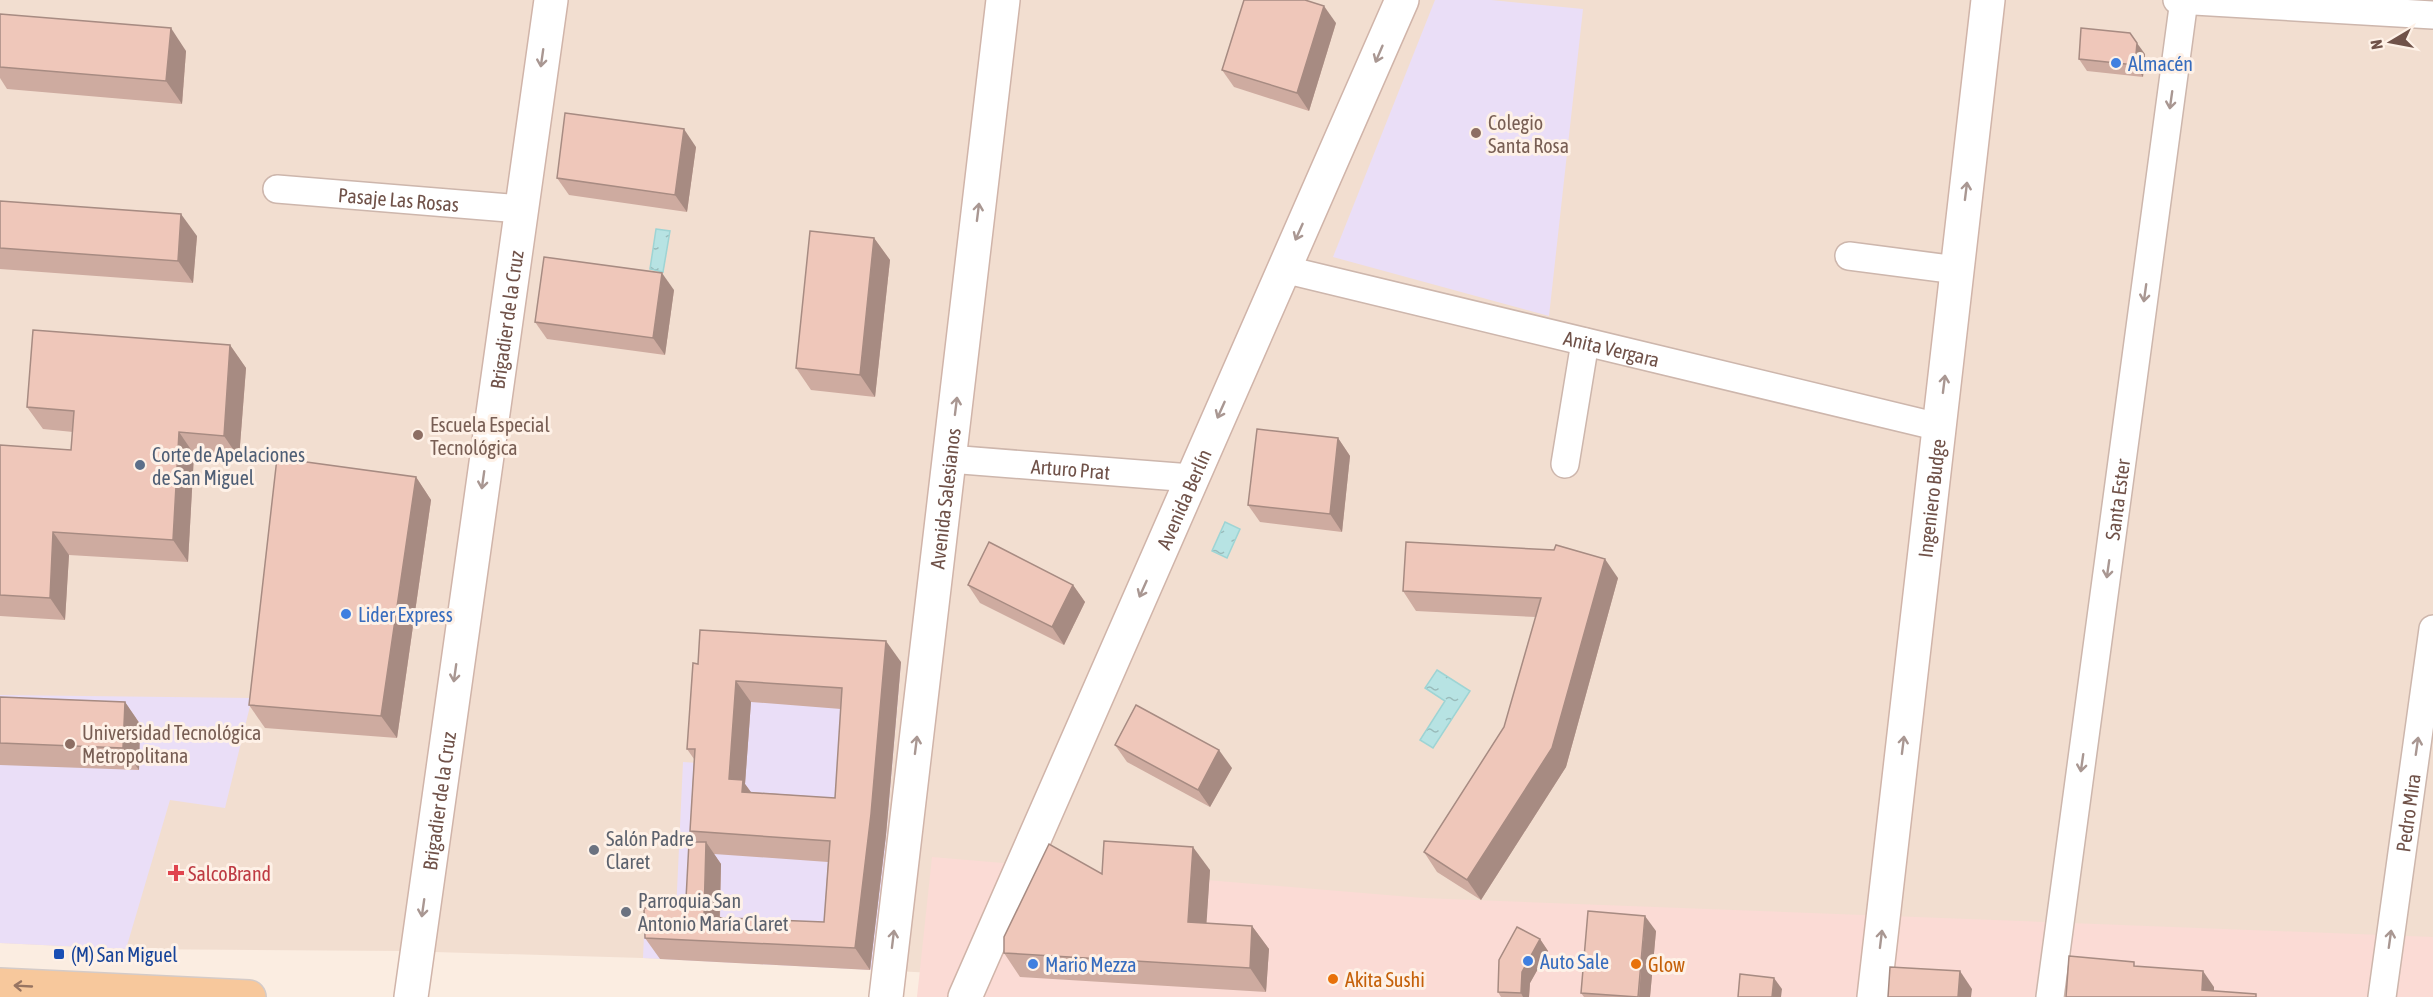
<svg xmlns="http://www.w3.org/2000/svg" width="2433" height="997" font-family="'Asap Condensed',sans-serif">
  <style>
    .residential { fill: #f2ded0 }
    .commercial { fill: #fbdbd5 }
    .education { fill: #eadef7 }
    .water { fill: url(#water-ripples); stroke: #9ed4d4; stroke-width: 1.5 }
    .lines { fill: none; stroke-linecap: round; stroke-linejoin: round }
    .street-casing { stroke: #cdb6ac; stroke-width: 30 }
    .secondary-casing { stroke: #d0b4a9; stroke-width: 36 }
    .primary-casing { stroke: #d4cbc8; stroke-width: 36 }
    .street { stroke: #fff; stroke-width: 27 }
    .secondary { stroke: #fff; stroke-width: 33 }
    .primary { stroke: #f7c89c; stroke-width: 33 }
    .wall { fill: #ceaba0; fill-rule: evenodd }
    .shaded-wall { fill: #a78b82 }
    .building { fill: #efc7ba; stroke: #a78b82; stroke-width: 1.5; fill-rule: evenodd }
    .oneway { stroke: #a99792 }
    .oneway2 { stroke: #987562 }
    .shop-dot { fill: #3f7fe0; stroke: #fef1e7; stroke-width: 2 }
    .education-dot { fill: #8d6e63; stroke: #fef1e7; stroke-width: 2 }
    .service-dot { fill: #5c6f8a; stroke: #fef1e7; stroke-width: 2 }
    .worship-dot { fill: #6b7280; stroke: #fef1e7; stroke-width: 2 }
    .health-dot { fill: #e0444e; stroke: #fef1e7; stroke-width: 2 }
    .transit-dot { fill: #1a4fb4; stroke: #fef1e7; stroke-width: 2 }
    .food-dot { fill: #e8710a; stroke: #fef1e7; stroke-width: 2 }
    .labels { text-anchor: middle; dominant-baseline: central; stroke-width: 6; stroke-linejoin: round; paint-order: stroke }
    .shop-label { font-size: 20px; fill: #366cbe; stroke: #fef1e7; text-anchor: start }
    .education-label { font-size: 20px; fill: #785e54; stroke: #fef1e7; text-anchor: start }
    .street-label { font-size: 20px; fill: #705249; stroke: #fef1e7 }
    .service-label { font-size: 20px; fill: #4e5e75; stroke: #fef1e7; text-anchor: start }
    .worship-label { font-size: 20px; fill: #5b616d; stroke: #fef1e7; text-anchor: start }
    .health-label { font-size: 20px; fill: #be3a42; stroke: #fef1e7; text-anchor: start }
    .transit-label { font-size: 20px; fill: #164399; stroke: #fef1e7; text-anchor: start }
    .food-label { font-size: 20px; fill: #c56008; stroke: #fef1e7; text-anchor: start }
  </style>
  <defs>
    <pattern id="water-ripples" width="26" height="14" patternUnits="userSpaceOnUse" patternTransform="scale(1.5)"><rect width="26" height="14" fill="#b7e3e3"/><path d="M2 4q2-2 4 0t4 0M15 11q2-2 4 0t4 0" fill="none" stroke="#99bbba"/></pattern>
  </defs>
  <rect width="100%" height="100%" fill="#fbede1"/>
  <path class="residential" d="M0 0H2433V997H1398L643 958 401 951 126 949 0 943Z"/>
  <path class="commercial" d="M932 857 1423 898 2433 937V997H917Z"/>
  <g class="education">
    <path d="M1435 0H1491L1583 9 1549 316 1333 257Z"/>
    <path d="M716 651 901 662 875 970 643 958 645 911 676 912 683 762 698 763Z"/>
    <path d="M0 695 252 698 225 808 170 800 126 949 0 943Z"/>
  </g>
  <g class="water">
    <path d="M656 229 670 231 663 272 650 269Z"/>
    <path d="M1225 522 1240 529 1227 558 1212 551Z"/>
    <path d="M1437 670 1470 691 1433 748 1420 740 1445 701 1425 688Z"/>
  </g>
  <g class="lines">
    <defs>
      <g id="street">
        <path d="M2177 0 2433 15"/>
        <path id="s1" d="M277 189 521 209"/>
        <path d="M1849 256 1957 270"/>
        <path id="s2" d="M1283 269 1939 427"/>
        <path id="s3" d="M949 459 1191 478"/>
        <path d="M1565 464 1585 342"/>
        <path id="s4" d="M2050 997 2184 0"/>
        <path id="s5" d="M2382 997 2433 629"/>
      </g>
      <g id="secondary">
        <path id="s6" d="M411 997 551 0"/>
        <path id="s7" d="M886 997 1003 0"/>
        <path id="s8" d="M965 997 1402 0"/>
        <path id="s9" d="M1874 997 1988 0"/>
      </g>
      <path id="primary" d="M0 985 249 997"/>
    </defs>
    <use href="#street" class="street-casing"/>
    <use href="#secondary" class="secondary-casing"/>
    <use href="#primary" class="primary-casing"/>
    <use href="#street" class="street"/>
    <use href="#secondary" class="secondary"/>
    <use href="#primary" class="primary"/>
  </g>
  <g class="wall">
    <path d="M0 14 186 51 182 104 7 89 0 78Z"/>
    <path d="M1336 23 1309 111 1234 87 1222 70Z"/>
    <path d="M2145 54 2143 77 2087 71 2079 59Z"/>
    <path d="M696 147 687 212 569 195 557 178Z"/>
    <path d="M0 201 197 236 193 283 0 269Z"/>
    <path d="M874 238 890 260 875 397 811 390 796 368Z"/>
    <path d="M674 290 665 355 547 339 535 322Z"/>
    <path d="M230 345 246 368 239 458 194 454 188 562 69 555 65 620 0 616V445L71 450 73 432 43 429 27 407Z"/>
    <path d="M1338 438 1350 456 1342 532 1260 522 1248 505Z"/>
    <path d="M416 477 431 500 397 738 265 728 249 705Z"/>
    <path d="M1618 578 1566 767 1481 900 1437 872 1424 852 1504 727 1536 617 1416 611 1403 591Z"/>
    <path d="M968 585H1073L1085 602 1064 645 980 603Z"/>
    <path d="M901 662 886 835 870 970 660 959 645 938 659 908 686 899 697 842 690 831 694 759 687 749 698 664ZM751 702 841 709 835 798 751 792 745 784ZM714 854 828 862 824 922 720 918 721 864Z"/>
    <path d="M0 697 125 702 140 724 139 770 0 765Z"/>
    <path d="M1115 745 1232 768 1210 807 1127 762Z"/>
    <path d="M1210 870 1206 923 1252 926 1269 949 1266 992 1020 977 1004 953 1102 874Z"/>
    <path d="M1656 931 1650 997H1584L1581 993Z"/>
    <path d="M1540 939 1548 951 1530 983 1529 997H1501L1498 992Z"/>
  </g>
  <g class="shaded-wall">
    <path d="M1324 6 1336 23 1309 111 1297 93Z"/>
    <path d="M171 28 186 51 182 104 166 81Z"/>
    <path d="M2137 43 2145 54 2143 77 2135 65Z"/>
    <path d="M684 129 696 147 687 212 675 195Z"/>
    <path d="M181 214 197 236 193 283 178 261Z"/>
    <path d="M874 238 890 260 875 397 860 375Z"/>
    <path d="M662 273 674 290 665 355 653 338Z"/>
    <path d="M230 345 246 368 239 458 224 436Z"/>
    <path d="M179 432 194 454 188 562 173 540Z"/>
    <path d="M1338 438 1350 456 1342 532 1330 514Z"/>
    <path d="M416 477 431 500 397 738 381 716Z"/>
    <path d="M53 532 69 555 65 620 50 598Z"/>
    <path d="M1605 559 1618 578 1566 767 1481 900 1467 880Z"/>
    <path d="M1073 585 1085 602 1064 645 1052 627Z"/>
    <path d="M886 641 901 662 886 835 870 970 855 948Z"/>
    <path d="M736 681 751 702 745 784 758 802 744 801 729 779Z"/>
    <path d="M125 702 140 724 139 770 123 748Z"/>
    <path d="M1219 750 1232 768 1210 807 1198 790Z"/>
    <path d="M706 842 721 864 719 939 704 917Z"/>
    <path d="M1193 847 1210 870 1205 946 1188 922Z"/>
    <path d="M1645 916 1656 931 1650 997H1639Z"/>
    <path d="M1252 926 1269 949 1266 992 1250 968Z"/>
    <path d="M1540 939 1548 951 1530 983 1529 997H1523L1521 993 1522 972Z"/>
    <path d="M1960 971 1972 989 1971 997H1958Z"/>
    <path d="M2203 971 2214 987V997L2202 990Z"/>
    <path d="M1774 978 1782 989 1781 997H1772Z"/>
  </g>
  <g class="building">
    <path d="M1244 0H1305L1324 6 1297 93 1222 70Z"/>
    <path d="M0 14 171 28 166 81 0 67Z"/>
    <path d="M2081 28 2130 33 2137 43 2135 65 2079 59Z"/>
    <path d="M565 113 684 129 675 195 557 178Z"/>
    <path d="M0 201 181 214 178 261 0 248Z"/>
    <path d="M810 231 874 238 860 375 796 368Z"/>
    <path d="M544 257 662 273 653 338 535 322Z"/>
    <path d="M33 330 230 345 224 436 179 432 173 540 53 532 50 598 0 595V445L71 450 74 411 27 407Z"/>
    <path d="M1257 429 1338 438 1330 514 1248 505Z"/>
    <path d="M277 458 416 477 381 716 249 705Z"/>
    <path d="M989 542 1073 585 1052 627 968 585Z"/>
    <path d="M1406 542 1554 550 1556 545 1605 559 1552 748 1467 880 1424 852 1504 727 1541 598 1403 591Z"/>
    <path d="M700 630 886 641 871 814 855 948 645 938 644 908H659V899H686L689 842H706L704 917 824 922 830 841 690 831 695 749H687L693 663 698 664ZM736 681 842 688 835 798 742 792 743 780 729 779Z"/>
    <path d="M0 697 125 702 123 748 0 743Z"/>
    <path d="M1136 705 1219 750 1198 790 1115 745Z"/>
    <path d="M1104 841 1193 847 1188 922 1252 926 1250 968 1004 953V937L1049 844 1102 874Z"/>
    <path d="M1588 911 1645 916 1638 997 1581 993Z"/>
    <path d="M1517 927 1540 939 1522 972 1521 993 1498 992 1499 960Z"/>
    <path d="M2069 956 2134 962V966L2203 971 2202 990 2256 994V997H2066Z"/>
    <path d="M1890 967 1960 971 1958 997H1888Z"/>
    <path d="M1740 974 1774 978 1772 997H1738Z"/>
  </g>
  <defs><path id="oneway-shaft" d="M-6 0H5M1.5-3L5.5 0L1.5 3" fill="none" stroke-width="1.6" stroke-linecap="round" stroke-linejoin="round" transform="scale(1.5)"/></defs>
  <g class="oneway">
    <use href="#oneway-shaft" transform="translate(1379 54) rotate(113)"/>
    <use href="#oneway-shaft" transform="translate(542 58) rotate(98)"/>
    <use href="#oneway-shaft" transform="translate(2171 100) rotate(98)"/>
    <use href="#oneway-shaft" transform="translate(1966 191) rotate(-83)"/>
    <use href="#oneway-shaft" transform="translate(978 212) rotate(-83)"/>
    <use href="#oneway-shaft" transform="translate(1299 232) rotate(114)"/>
    <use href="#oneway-shaft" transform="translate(2145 293) rotate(98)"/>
    <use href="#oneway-shaft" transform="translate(1944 384) rotate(-83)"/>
    <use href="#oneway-shaft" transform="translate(956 406) rotate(-83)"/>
    <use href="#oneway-shaft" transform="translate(1221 410) rotate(114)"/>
    <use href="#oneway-shaft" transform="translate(483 480) rotate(98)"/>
    <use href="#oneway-shaft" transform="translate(2108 569) rotate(98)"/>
    <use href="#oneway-shaft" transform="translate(1143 589) rotate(114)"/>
    <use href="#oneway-shaft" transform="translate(455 673) rotate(98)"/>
    <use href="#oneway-shaft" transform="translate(916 745) rotate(-83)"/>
    <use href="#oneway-shaft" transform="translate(1903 745) rotate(-83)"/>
    <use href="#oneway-shaft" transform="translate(2417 746) rotate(-82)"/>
    <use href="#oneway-shaft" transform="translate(2082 763) rotate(98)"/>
    <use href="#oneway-shaft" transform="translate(423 908) rotate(98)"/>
    <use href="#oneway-shaft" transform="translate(893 939) rotate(-83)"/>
    <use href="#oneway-shaft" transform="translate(1881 939) rotate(-83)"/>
    <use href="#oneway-shaft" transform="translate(2390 939) rotate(-82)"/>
  </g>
  <use class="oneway2" href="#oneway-shaft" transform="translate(23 986) rotate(-177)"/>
  <g class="shop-dot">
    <circle cx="2116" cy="63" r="6"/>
    <circle cx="346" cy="614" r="6"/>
    <circle cx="1528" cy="961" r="6"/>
    <circle cx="1033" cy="964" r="6"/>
  </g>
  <g class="education-dot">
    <circle cx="1476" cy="133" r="6"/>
    <circle cx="418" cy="435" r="6"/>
    <circle cx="70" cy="744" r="6"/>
  </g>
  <circle class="service-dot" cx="140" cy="465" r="6"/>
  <g class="worship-dot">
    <circle cx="594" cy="850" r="6"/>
    <circle cx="626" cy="912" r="6"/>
  </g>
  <path class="health-dot" d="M173 864h6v6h6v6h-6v6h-6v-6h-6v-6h6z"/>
  <rect class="transit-dot" x="53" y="948" width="12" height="12" rx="3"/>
  <g class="food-dot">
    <circle cx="1636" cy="964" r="6"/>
    <circle cx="1333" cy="979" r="6"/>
  </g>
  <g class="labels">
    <g class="shop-label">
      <text x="2128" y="63">Almacén</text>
      <text x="358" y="614">Lider Express</text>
      <text x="1540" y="961">Auto Sale</text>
      <text x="1045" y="964">Mario Mezza</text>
    </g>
    <g class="education-label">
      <text x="1488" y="122">Colegio<tspan x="1488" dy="23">Santa Rosa</tspan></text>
      <text x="430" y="424">Escuela Especial<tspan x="430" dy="23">Tecnológica</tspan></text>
      <text x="82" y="732">Universidad Tecnológica<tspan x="82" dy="23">Metropolitana</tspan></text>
    </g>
    <g class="street-label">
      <text stroke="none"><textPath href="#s1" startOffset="122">Pasaje Las Rosas</textPath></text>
      <text stroke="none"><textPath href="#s6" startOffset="684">Brigadier de la Cruz</textPath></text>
      <text stroke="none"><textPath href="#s2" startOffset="338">Anita Vergara</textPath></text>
      <text stroke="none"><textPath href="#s3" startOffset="122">Arturo Prat</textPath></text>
      <text stroke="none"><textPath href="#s8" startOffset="544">Avenida Berlín</textPath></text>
      <text stroke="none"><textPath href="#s9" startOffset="502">Ingeniero Budge</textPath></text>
      <text stroke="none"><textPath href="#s7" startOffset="502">Avenida Salesianos</textPath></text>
      <text stroke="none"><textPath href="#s4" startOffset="502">Santa Ester</textPath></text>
      <text stroke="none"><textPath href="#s6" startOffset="198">Brigadier de la Cruz</textPath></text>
      <text stroke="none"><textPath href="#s5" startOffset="186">Pedro Mira</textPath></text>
    </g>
    <g class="service-label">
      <text x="152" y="454">Corte de Apelaciones<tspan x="152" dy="23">de San Miguel</tspan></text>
    </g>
    <g class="worship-label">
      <text x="606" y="838">Salón Padre<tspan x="606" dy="23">Claret</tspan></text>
      <text x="638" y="900">Parroquia San<tspan x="638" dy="23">Antonio María Claret</tspan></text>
    </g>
    <g class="health-label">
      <text x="188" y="873">SalcoBrand</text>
    </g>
    <g class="transit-label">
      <text x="71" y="954">(M) San Miguel</text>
    </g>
    <g class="food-label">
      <text x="1648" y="964">Glow</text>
      <text x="1345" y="979">Akita Sushi</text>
    </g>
  </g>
  <g transform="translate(2391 42) rotate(260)" stroke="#fef1e7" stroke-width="4.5" paint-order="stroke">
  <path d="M0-4.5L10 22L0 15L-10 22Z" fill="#705249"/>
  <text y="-9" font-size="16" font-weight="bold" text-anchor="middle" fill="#705249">N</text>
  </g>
</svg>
